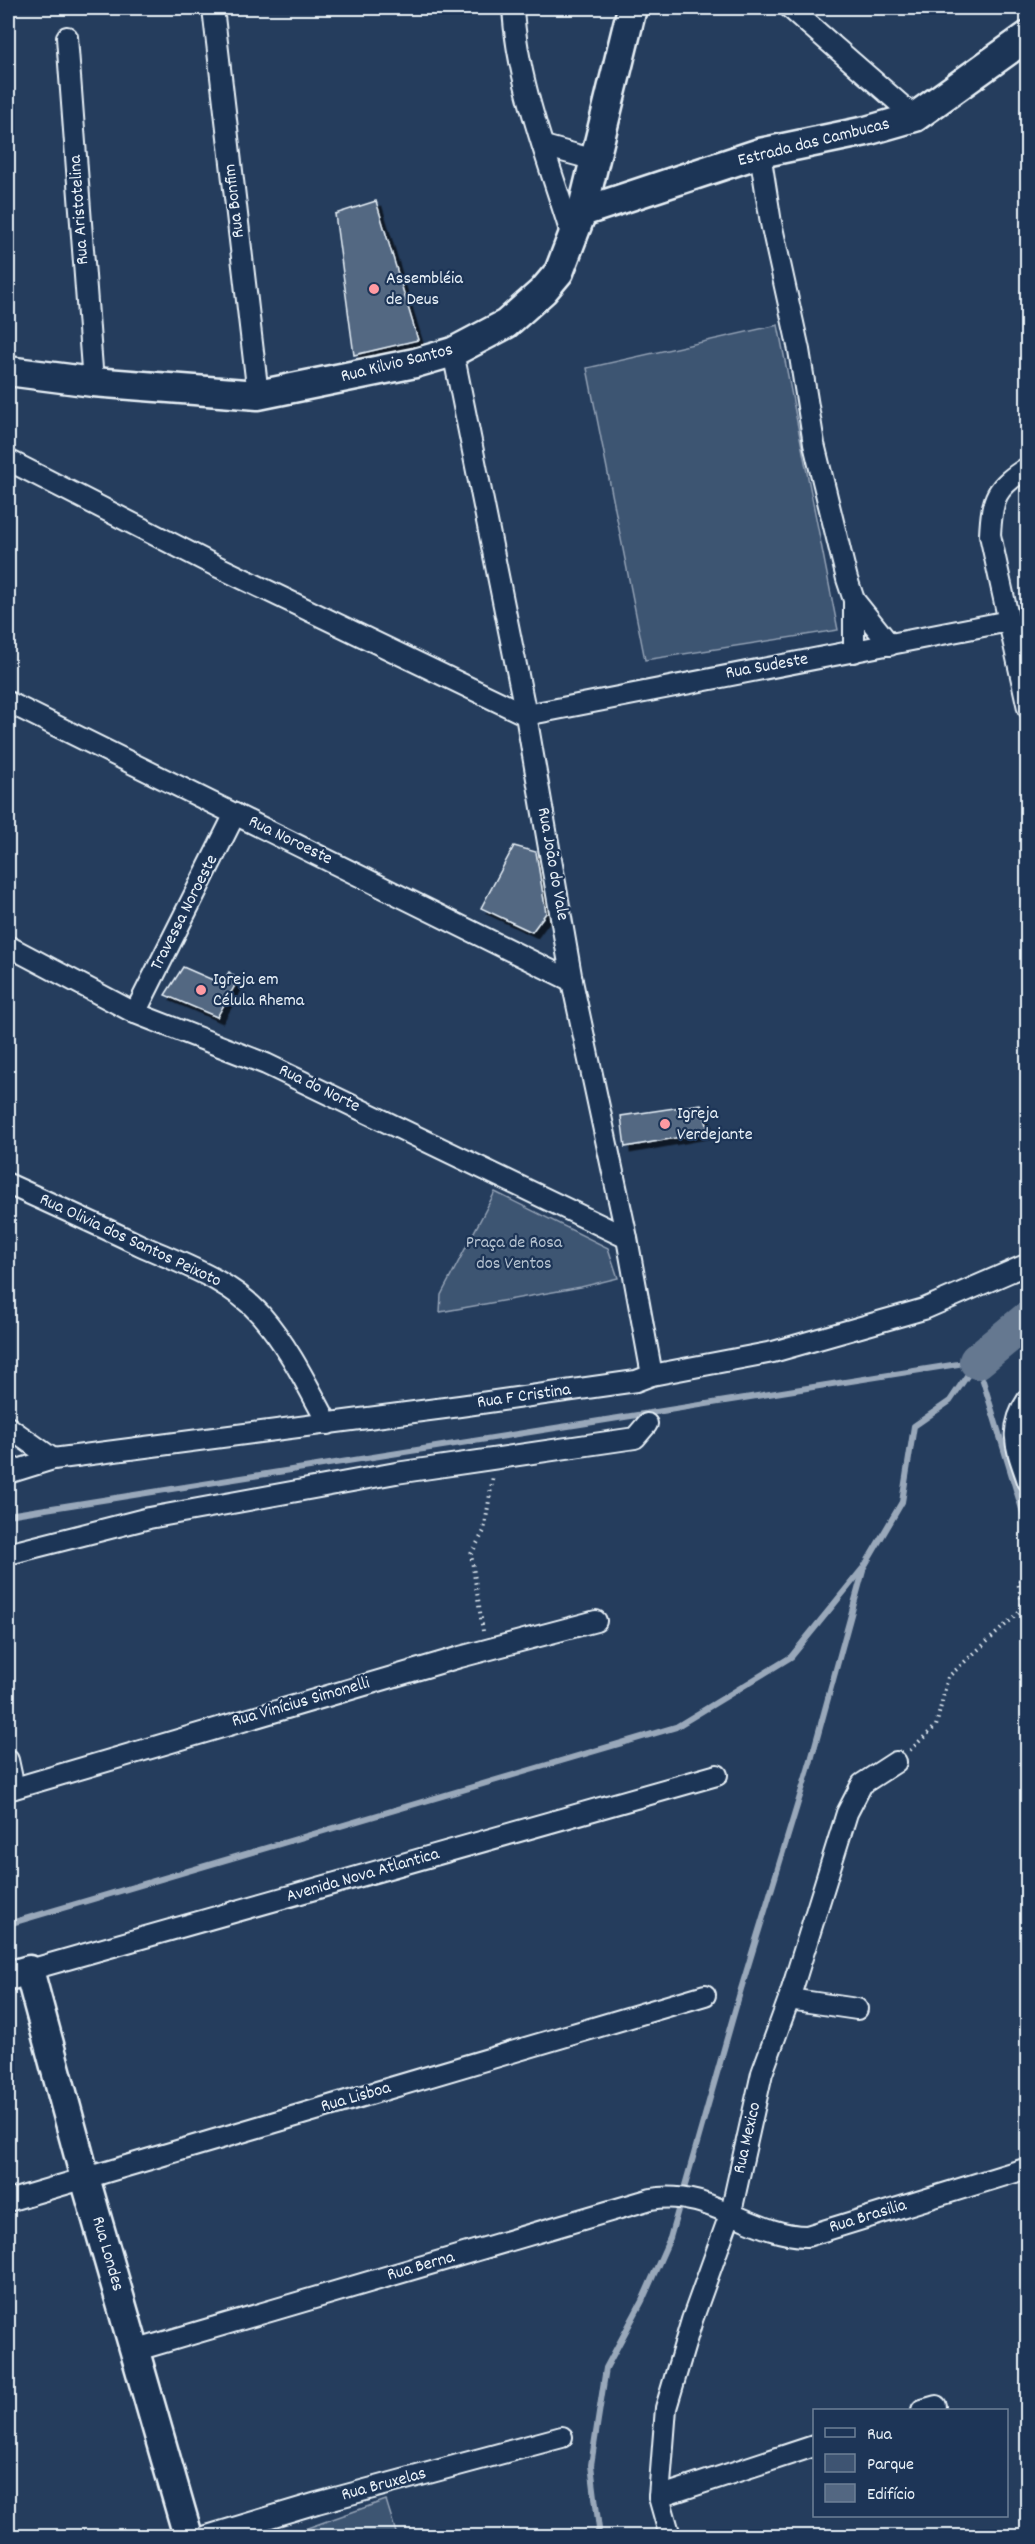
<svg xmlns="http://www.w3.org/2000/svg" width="1035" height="2544" font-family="Dekko,sans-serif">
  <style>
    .green { fill: #3e5472; stroke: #93a2b5; stroke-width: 1.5 }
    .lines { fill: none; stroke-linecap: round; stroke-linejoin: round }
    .stream { stroke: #99a8ba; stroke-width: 6 }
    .river { stroke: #657890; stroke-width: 36 }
    .building { fill: #536782; stroke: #e8f1f8; stroke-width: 1.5; filter: url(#shadow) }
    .street-casing { stroke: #e8f1f8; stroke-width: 24 }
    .secondary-casing { stroke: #e8f1f8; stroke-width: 33 }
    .path { stroke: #e8f1f8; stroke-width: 4; stroke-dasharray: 1.5 4.5; stroke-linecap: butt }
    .street { stroke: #1d3557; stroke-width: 20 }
    .secondary { stroke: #1d3557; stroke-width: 28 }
    .poi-dot { fill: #ff9aa2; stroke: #1d3557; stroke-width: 2 }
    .labels { text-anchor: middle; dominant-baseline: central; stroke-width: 4.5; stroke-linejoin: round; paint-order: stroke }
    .street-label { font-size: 18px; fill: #e8f1f8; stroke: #1d3557 }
    .poi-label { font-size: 18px; fill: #e8f1f8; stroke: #1d3557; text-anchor: start }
    .park-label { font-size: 18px; fill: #b5c2d0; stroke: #1d3557 }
  </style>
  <defs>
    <filter id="shadow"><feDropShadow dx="5.5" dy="5.5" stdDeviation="0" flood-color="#0009"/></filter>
  </defs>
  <rect width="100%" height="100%" fill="#253d5d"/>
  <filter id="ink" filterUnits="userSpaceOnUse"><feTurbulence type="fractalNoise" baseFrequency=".0167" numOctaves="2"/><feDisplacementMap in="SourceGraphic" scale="12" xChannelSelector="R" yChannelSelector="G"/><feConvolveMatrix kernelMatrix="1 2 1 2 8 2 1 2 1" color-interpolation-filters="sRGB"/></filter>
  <g filter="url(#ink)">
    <g class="green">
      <path d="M778 325 838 630 645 660 587 368Z"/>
      <path d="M495 1192 608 1248 618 1278 581 1287 440 1312 441 1295Z"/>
      <path d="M386 2500 397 2536H285Z"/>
    </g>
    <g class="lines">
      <g class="stream">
        <path d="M977 1361 1028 1529"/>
        <path d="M8 1515 977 1361"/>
        <path d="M8 1924 676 1727 791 1657 864 1567 902 1502 914 1426 950 1401 977 1361"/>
        <path d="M596 2536 599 2529 591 2465 606 2368 642 2301 670 2238 741 1989 811 1760 863 1571"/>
      </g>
      <path class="river" d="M977 1361 1028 1319"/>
    </g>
    <g class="building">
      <path d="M376 201 418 340 354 355 335 214Z"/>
      <path d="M514 846 536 852 546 913 532 932 481 908Z"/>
      <path d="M183 967 222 984 229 972 238 980 217 1017 165 995Z"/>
      <path d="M701 1104 709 1132 625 1147 621 1116Z"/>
    </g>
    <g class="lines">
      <defs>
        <g id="street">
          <path d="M213 8 258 395"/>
          <path d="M513 8C517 84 550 164 572 237"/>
          <path d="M790 8 915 117"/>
          <path d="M67 37 93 382"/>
          <path d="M544 146 595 160"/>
          <path d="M760 153 771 223 799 350 814 444 847 579 854 600 890 645"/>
          <path d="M453 352 526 715 572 981 627 1238 652 1375"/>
          <path d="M8 460 206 561 526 715 1009 621"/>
          <path d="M1028 467C995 488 992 497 990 535L1028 708"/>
          <path d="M854 652V600"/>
          <path d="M8 702 572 981"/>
          <path d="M8 946 135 1013 266 1064 627 1238"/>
          <path d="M135 1013 235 814"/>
          <path d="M8 1184C52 1204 96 1224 140 1245 182 1264 230 1280 261 1315 289 1347 308 1387 328 1424"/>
          <path d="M1028 1399C1007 1430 1017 1449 1028 1481"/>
          <path d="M8 1427 53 1459"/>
          <path d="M8 1473 53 1459 460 1406 636 1381 652 1375 773 1352 924 1309 1028 1264"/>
          <path d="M8 1554 149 1518 396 1473 635 1438 647 1424"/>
          <path d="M8 1760 14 1788"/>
          <path d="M8 1790 460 1657 596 1621"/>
          <path d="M29 1970 717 1775"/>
          <path d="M789 1999 857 2009"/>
          <path d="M8 2201 705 1995"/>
          <path d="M134 2351 651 2199C709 2188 752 2236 807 2236L1028 2168"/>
          <path d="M922 2410 936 2406"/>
          <path d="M659 2497 814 2446"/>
          <path d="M207 2536 317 2503 562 2437"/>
          <path d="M670 2536 659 2497 666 2408 692 2320 731 2212 762 2073 789 1999 847 1813 862 1784 896 1762"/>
        </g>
        <g id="secondary">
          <path d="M582 212 760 153 866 131 915 117 1028 36"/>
          <path d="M8 371 93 382 258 395 415 363 453 352 506 324 543 291 559 272 582 212 632 8"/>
          <path d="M8 1976 29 1970 85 2178 188 2536"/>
        </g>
      </defs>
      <use href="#street" class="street-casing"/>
      <use href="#secondary" class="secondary-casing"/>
      <g class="path">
        <path d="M483 1631 471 1554 484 1531 493 1476"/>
        <path d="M910 1750 936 1726 948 1677 1023 1609 1018 1581 1028 1576"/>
      </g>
      <use href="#street" class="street"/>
      <use href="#secondary" class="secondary"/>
    </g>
  </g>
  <g class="poi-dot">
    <circle cx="374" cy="289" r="6"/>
    <circle cx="201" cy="990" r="6"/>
    <circle cx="665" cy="1124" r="6"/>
  </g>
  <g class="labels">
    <g class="street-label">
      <text transform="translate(814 143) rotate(-14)">Estrada das Cambucas</text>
      <text transform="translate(235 201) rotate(-97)">Rua Bonfim</text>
      <text transform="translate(80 210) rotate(-94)">Rua Aristotelina</text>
      <text transform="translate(397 364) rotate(-14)">Rua Kilvio Santos</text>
      <text transform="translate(767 667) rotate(-10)">Rua Sudeste</text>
      <text transform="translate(290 841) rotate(26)">Rua Noroeste</text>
      <text transform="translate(552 864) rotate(80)">Rua João do Vale</text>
      <text transform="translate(185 913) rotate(-63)">Travessa Noroeste</text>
      <text transform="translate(319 1089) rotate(26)">Rua do Norte</text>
      <text transform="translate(130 1241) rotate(25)">Rua Olivia dos Santos Peixoto</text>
      <text transform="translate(524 1397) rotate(-8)">Rua F Cristina</text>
      <text transform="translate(301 1703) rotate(-16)">Rua Vinícius Simonelli</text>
      <text transform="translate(363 1876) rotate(-16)">Avenida Nova Atlantica</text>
      <text transform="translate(356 2098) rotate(-16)">Rua Lisboa</text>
      <text transform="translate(748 2138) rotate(-77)">Rua Mexico</text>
      <text transform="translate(868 2217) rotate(-17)">Rua Brasilia</text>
      <text transform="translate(107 2254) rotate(74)">Rua Londes</text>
      <text transform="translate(421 2267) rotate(-16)">Rua Berna</text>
      <text transform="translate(384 2485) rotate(-15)">Rua Bruxelas</text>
    </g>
    <g class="poi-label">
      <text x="386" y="279">Assembléia<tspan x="386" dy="21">de Deus</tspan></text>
      <text x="213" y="980">Igreja em<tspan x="213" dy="21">Célula Rhema</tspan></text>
      <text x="677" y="1114">Igreja<tspan x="677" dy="21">Verdejante</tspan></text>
    </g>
    <g class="park-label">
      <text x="514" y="1243">Praça de Rosa<tspan x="514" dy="21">dos Ventos</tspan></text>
    </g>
  </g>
  <rect width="1035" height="2544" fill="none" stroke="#1d3557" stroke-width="30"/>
  <rect x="15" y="15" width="1005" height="2514" fill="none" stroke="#e8f1f8" stroke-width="2" filter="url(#ink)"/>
  <rect x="813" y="2409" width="195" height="108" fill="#1d3557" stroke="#6e8097" stroke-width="1.5"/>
  <rect x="825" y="2428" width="30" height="9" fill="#1d3557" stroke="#6e8097" stroke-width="1.5"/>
  <text x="867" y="2439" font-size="18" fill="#e8f1f8">Rua</text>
  <rect x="825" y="2454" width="30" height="18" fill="#3e5472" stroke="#6e8097" stroke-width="1.5"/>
  <text x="867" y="2469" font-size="18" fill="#e8f1f8">Parque</text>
  <rect x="825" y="2484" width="30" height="18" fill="#536782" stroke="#6e8097" stroke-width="1.5"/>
  <text x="867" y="2499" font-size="18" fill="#e8f1f8">Edifício</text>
</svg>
